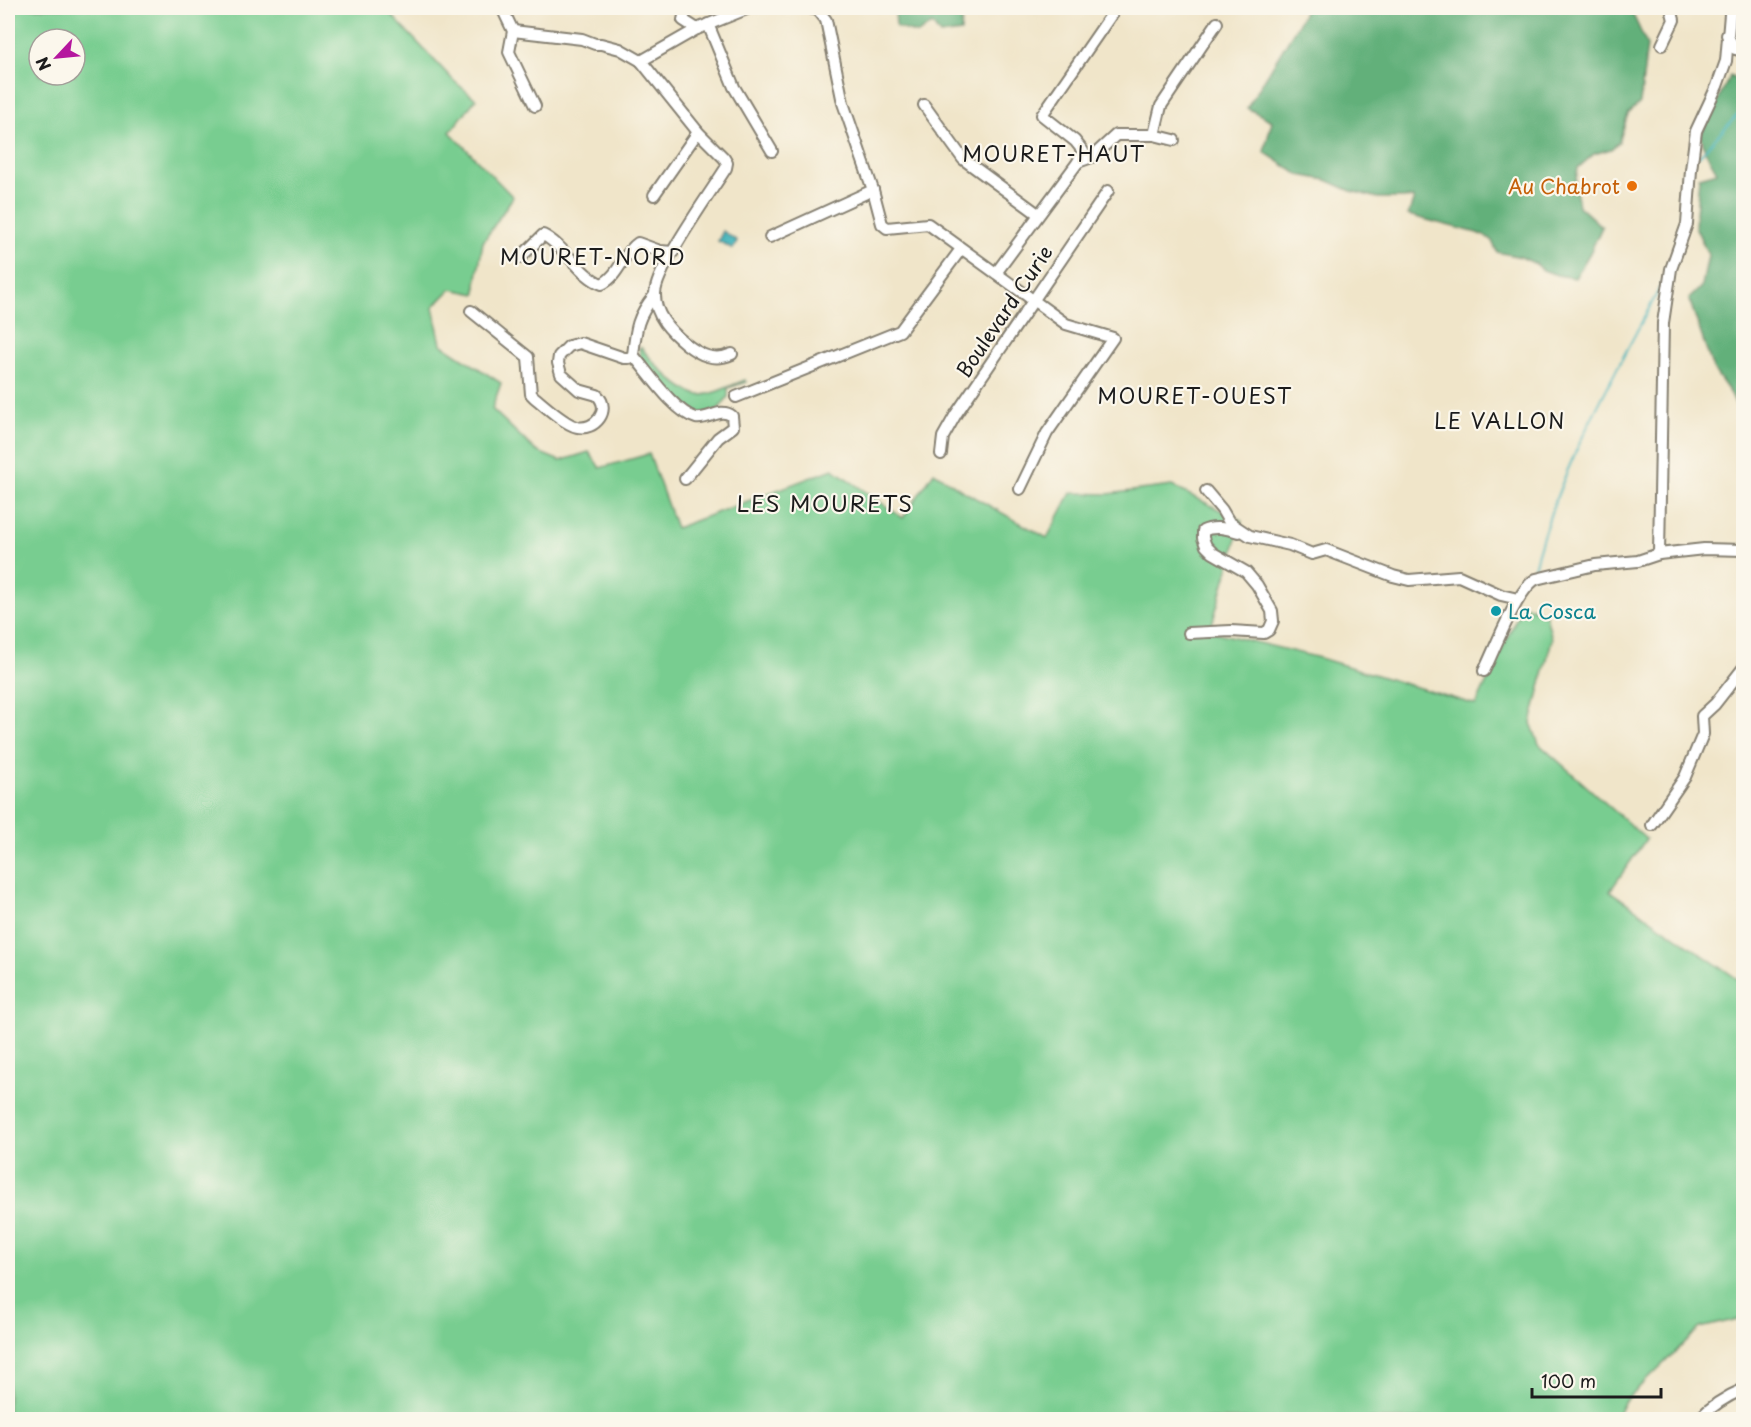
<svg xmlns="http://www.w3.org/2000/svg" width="1751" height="1427" font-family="'Playpen Sans',sans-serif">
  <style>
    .green { fill: #78cd90; stroke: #4a7456; stroke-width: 1.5; fill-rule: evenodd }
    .forest { fill: #62b07a; stroke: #3f664b; stroke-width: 1.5 }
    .water { fill: #43b3ba; stroke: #30686b; stroke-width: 1.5 }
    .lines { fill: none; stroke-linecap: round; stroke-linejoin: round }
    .stream { stroke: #43b3ba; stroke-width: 2 }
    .minor-casing { stroke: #868072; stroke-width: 14 }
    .minor { stroke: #fff; stroke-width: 10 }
    .food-dot { fill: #e8710a; stroke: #fbf7ec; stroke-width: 2 }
    .culture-dot { fill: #0f9aa8; stroke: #fbf7ec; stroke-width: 2 }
    .labels { text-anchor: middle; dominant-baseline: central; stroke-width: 4.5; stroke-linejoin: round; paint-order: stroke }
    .food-label { font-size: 20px; fill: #c56008; stroke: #fbf7ec; text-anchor: end }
    .street-label { font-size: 20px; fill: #1c1c1c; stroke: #fbf7ec }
    .culture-label { font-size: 20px; fill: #0d838f; stroke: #fbf7ec; text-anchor: start }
    .neighbourhood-label { font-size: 21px; letter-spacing: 1.5px; fill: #1c1c1c; stroke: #fbf7ec }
    .quarter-label { font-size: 22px; letter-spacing: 1.5px; fill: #1c1c1c; stroke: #fbf7ec }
  </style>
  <rect width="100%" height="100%" fill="#fbf7ec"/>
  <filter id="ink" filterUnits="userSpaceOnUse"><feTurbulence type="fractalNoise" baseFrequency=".0167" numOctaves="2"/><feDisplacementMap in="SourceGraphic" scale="12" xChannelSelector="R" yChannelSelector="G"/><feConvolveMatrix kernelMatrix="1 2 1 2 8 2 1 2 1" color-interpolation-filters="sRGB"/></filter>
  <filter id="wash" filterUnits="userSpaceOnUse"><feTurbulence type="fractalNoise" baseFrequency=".008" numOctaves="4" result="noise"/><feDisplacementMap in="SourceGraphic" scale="24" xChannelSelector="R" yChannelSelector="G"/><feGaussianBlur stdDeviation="1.35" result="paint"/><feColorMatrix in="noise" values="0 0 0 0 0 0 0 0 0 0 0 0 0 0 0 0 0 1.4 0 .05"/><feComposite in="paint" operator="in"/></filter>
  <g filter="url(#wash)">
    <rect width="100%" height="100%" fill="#f0e5c9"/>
    <g class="green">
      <path d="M8 8H385L454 81 476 99 450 132 513 197 483 242 476 283V294L451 289 433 307 441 344 501 383 492 409 536 451 560 461 589 452 600 468 649 454 676 528 833 469 903 518 934 472 963 491 1047 538 1071 493 1108 494 1172 486 1242 521 1210 631 1320 658 1476 705 1523 604 1546 615 1552 639 1531 723 1539 744 1646 839 1610 891 1739 980 1743 975V1318L1700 1328 1624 1402 1616 1419H8ZM39 39H75V75H39Z"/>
      <path d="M641 347C651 361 683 394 700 395 711 396 734 384 745 380L746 382 728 388V397L717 411 697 414 681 406 641 360 639 348Z"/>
    </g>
    <g class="forest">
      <path d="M875 8H967L962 17 961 32 940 35 932 24 918 34 896 27 895 10 878 11Z"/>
      <path d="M1306 8H1630L1647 45 1640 103 1628 114 1619 142 1611 149 1594 154 1578 168 1575 185 1579 206 1602 227 1590 253 1575 278 1557 275 1543 270 1536 264 1521 257 1497 252 1491 239 1477 233 1408 215 1414 198H1378L1351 191 1326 180 1299 175 1264 152 1272 121 1247 108 1297 26Z"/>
      <path d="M1730 76 1744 84 1743 421 1731 394 1713 369 1689 299 1702 286 1708 255 1695 226 1699 177 1717 172 1705 151 1701 134Z"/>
    </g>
    <path class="water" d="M723 231 737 241 733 249 718 241Z"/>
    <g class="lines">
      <g class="stream">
        <path d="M1699 156 1744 108"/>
        <path d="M1532 576C1557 470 1614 376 1664 280"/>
      </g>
    </g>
  </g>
  <g filter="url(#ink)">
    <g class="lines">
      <defs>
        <g id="minor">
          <path d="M502 8 513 31 509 52 535 106"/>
          <path d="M686 8 683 20 697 29"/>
          <path d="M809 8 818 10 826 20 843 103 873 190 882 224 887 228 928 224 1066 324 1113 338 1047 433 1020 489"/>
          <path d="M708 24 734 87 772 151"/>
          <path d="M513 31 582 39 595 44H601L620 49 641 61"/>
          <path d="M1727 35 1735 49 1739 50 1744 45"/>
          <path d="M1662 45 1674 20 1671 8"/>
          <path d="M641 61 698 132 724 158 727 163 726 168C711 192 654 271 655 295 655 316 671 332 686 344 700 355 714 362 732 354"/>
          <path d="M641 61 697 29 749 8"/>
          <path d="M924 105 963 159 1038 214"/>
          <path d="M1154 135 1174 140"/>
          <path d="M1078 162 1092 157 1116 135H1154L1161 106 1217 23"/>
          <path d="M654 195 698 132"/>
          <path d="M770 237 873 190"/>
          <path d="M520 258 543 235C564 245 582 278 602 284 619 276 623 253 638 243L660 251 673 252"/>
          <path d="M996 273 1078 162 1083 151 1075 141 1042 115 1116 8"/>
          <path d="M471 311 528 357 531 394 534 397C544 405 564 424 577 427 595 431 612 410 597 395L579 390 561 374 558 363 559 356 569 346 580 343 624 358H629L633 355C636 328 637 317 654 296"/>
          <path d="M633 355C648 372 674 412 696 418 709 420 720 407 732 416L733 427 718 438 685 479"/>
          <path d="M736 397 900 331 961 249"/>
          <path d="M941 454 943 437 956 414 1108 191"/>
          <path d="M1206 491 1222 510 1229 522 1250 536 1290 545 1312 554 1326 550 1393 576 1409 580 1459 576 1501 595 1518 599"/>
          <path d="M1659 554 1663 323 1671 269 1687 224 1691 170 1696 131 1717 86 1726 61 1730 14 1729 8"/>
          <path d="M1189 633 1231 631 1264 633 1269 630 1273 621 1272 611 1257 585 1246 572 1213 553 1206 546 1203 538V531C1214 525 1228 529 1239 532"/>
          <path d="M1484 671C1495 649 1516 591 1536 579L1595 565 1638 561 1659 554 1704 549 1744 550"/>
          <path d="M1652 825 1685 777 1703 734 1702 716 1715 704 1744 667"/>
          <path d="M1698 1420C1711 1406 1727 1396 1744 1389"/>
        </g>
      </defs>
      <use href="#minor" class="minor-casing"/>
      <use href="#minor" class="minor"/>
    </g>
  </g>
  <circle class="food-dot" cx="1632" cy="186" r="6"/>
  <circle class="culture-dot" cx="1496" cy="611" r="6"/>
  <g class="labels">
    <g class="food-label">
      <text x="1620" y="186">Au Chabrot</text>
    </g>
    <g class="street-label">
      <text transform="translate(1004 311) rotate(-56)">Boulevard Curie</text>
    </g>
    <g class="culture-label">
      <text x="1508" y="611">La Cosca</text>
    </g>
    <g class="neighbourhood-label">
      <text x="1054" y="153">MOURET-HAUT</text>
      <text x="593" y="256">MOURET-NORD</text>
      <text x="1195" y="395">MOURET-OUEST</text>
      <text x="1500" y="420">LE VALLON</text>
    </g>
    <g class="quarter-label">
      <text x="825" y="502">LES MOURETS</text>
    </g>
  </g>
  <rect width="1751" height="1427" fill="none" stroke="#fbf7ec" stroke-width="30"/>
  <g transform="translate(57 57) rotate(244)"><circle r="28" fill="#fbf7ec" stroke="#a29f99" stroke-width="1.5"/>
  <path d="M0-4.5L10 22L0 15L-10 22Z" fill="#b5179e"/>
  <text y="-9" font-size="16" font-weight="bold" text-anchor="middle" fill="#1c1c1c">N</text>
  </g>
  <path d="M1532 1388v9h129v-9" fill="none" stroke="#1c1c1c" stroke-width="3"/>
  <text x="1541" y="1388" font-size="18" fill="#1c1c1c" stroke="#fbf7ec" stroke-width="4.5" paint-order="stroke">100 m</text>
</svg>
